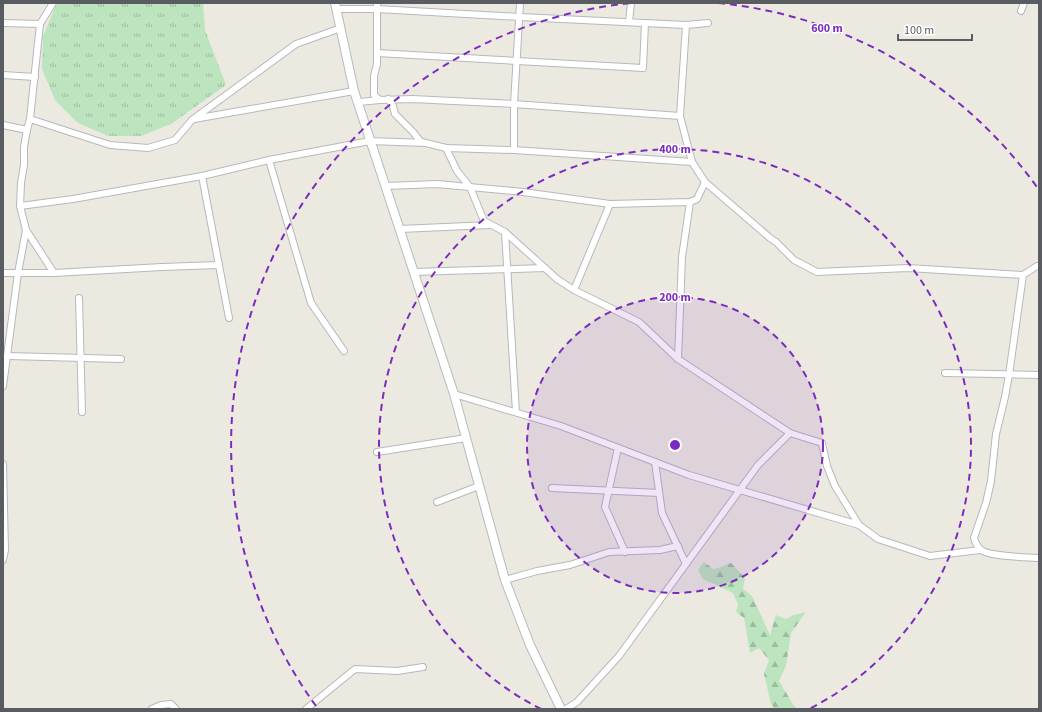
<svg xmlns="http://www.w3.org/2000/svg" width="1042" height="712" font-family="'Source Sans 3',sans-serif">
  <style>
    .grass { fill: url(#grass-tufts) }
    .forest { fill: url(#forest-firs) }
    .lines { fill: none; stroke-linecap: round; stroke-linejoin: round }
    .street-casing { stroke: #b6b8bd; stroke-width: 8 }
    .secondary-casing { stroke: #b6b9bf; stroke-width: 10 }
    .street { stroke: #fff; stroke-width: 6 }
    .secondary { stroke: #fff; stroke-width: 8 }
    .ring { fill: none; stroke: #7b2cbf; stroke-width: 2; stroke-dasharray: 7 5 }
    .centre { fill: #7b2cbf; stroke: #fff; stroke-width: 2 }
    .ring-label { font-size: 12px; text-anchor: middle; font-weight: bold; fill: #7b2cbf; stroke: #fff; stroke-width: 3; stroke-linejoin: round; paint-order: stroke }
  </style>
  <defs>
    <pattern id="grass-tufts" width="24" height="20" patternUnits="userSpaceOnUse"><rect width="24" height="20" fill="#bce4be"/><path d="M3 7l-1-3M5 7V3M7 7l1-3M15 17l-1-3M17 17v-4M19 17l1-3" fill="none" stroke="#9cbc9e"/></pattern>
    <pattern id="forest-firs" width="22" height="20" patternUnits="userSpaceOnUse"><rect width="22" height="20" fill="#bce4be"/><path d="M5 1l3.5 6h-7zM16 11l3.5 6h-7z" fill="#9cbc9e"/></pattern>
  </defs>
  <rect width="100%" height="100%" fill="#eceae0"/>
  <path class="grass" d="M59 3H203L205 30 226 85 171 124 141 136H108L78 123 55 100 42 69 43 37 55 7Z"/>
  <path class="forest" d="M704 562 713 569 718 568 731 563 745 578 743 589 752 596 770 635 776 615 786 619 793 615 806 612 791 633 786 666 779 681 796 709H775L771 704 764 674 769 660 759 648 750 653 744 618 736 612 738 604 733 593 703 579 698 570Z"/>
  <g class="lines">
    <defs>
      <g id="street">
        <path d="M337 9H377L520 17 686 25 708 23"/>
        <path d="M1021 11 1024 3"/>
        <path d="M629 22 631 3"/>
        <path d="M3 23 40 24"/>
        <path d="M686 25 680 116 692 162"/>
        <path d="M377 53 643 68 645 23"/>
        <path d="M3 75 35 77"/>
        <path d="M388 99 393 106 395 114 413 132 420 141 425 143"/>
        <path d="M380 100 412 99 514 104 680 116"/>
        <path d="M359 102 380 100 374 95V76L377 64V3"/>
        <path d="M30 119 110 145 148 148 175 140 192 120 296 44 341 28"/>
        <path d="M194 119 354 91"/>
        <path d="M3 125 27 130"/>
        <path d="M446 148 457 171 470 187 484 221 505 232 557 279 574 290 639 322 678 359 790 433 822 443 827 466 835 486 859 525 878 539 930 556 980 550"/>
        <path d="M514 150V104L520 3"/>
        <path d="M269 160 311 303 344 351"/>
        <path d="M202 176 229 318"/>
        <path d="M386 186 437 184 523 192 610 204 690 202 697 199 705 182"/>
        <path d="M20 206 73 199 202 176 269 160 370 141 426 143 446 148 514 150 692 162 705 182 770 238 776 242 794 260 817 272 908 268 1023 275 1037 266H1039"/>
        <path d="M400 229 490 225"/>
        <path d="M26 230 54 273 162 267 219 265"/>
        <path d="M505 232 516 412"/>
        <path d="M414 272 545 268"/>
        <path d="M3 273H54"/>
        <path d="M1023 275 1009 375 1005 397 996 434 991 481 986 503 978 526 974 538C975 541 977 546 980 549 987 557 1028 557 1039 558"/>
        <path d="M574 290 610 204"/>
        <path d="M79 298 82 412"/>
        <path d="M8 356 121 359"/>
        <path d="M678 359 682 257 690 202"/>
        <path d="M945 373 1039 375"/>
        <path d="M3 386 18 273 26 230 20 206 21 183 24 165V147L27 130 30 119 40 24 53 3"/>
        <path d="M454 394 561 426 689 475 859 525"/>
        <path d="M618 448 605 507 625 552"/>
        <path d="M377 452 466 438"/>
        <path d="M655 462 662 513 686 564"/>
        <path d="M3 464 5 550 3 560"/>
        <path d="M552 488 659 493"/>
        <path d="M437 502 479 486"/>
        <path d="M505 580 537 571 570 565 609 552 660 550 678 546"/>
        <path d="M152 709 161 705 171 704 176 709"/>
        <path d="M306 709 355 669 397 671 423 667"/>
        <path d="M566 709 577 702 619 656 758 465 790 433"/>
      </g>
      <path id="secondary" d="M335 3 354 91 454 394 505 580 530 645 561 709"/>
    </defs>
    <use href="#street" class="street-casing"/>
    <use href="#secondary" class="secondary-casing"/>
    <use href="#street" class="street"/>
    <use href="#secondary" class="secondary"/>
  </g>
  <circle cx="675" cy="445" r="148" fill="#7b2cbf" fill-opacity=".12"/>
  <g class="ring">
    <circle cx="675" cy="445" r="148"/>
    <path d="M541 709A296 296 0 1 1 809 709"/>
    <path d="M316 706A444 444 0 0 1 632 3M718 3A444 444 0 0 1 1039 190"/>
  </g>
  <circle cx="675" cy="445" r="6" class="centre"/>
  <g class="ring-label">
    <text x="827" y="32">600 m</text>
    <text x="675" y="153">400 m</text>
    <text x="675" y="301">200 m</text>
  </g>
  <rect width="1042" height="712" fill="none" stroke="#595c61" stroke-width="8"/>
  <path d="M898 34v6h74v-6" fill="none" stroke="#595c61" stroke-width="2"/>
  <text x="904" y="34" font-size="12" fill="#595c61" stroke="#ffffff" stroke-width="3" paint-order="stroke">100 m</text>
</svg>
